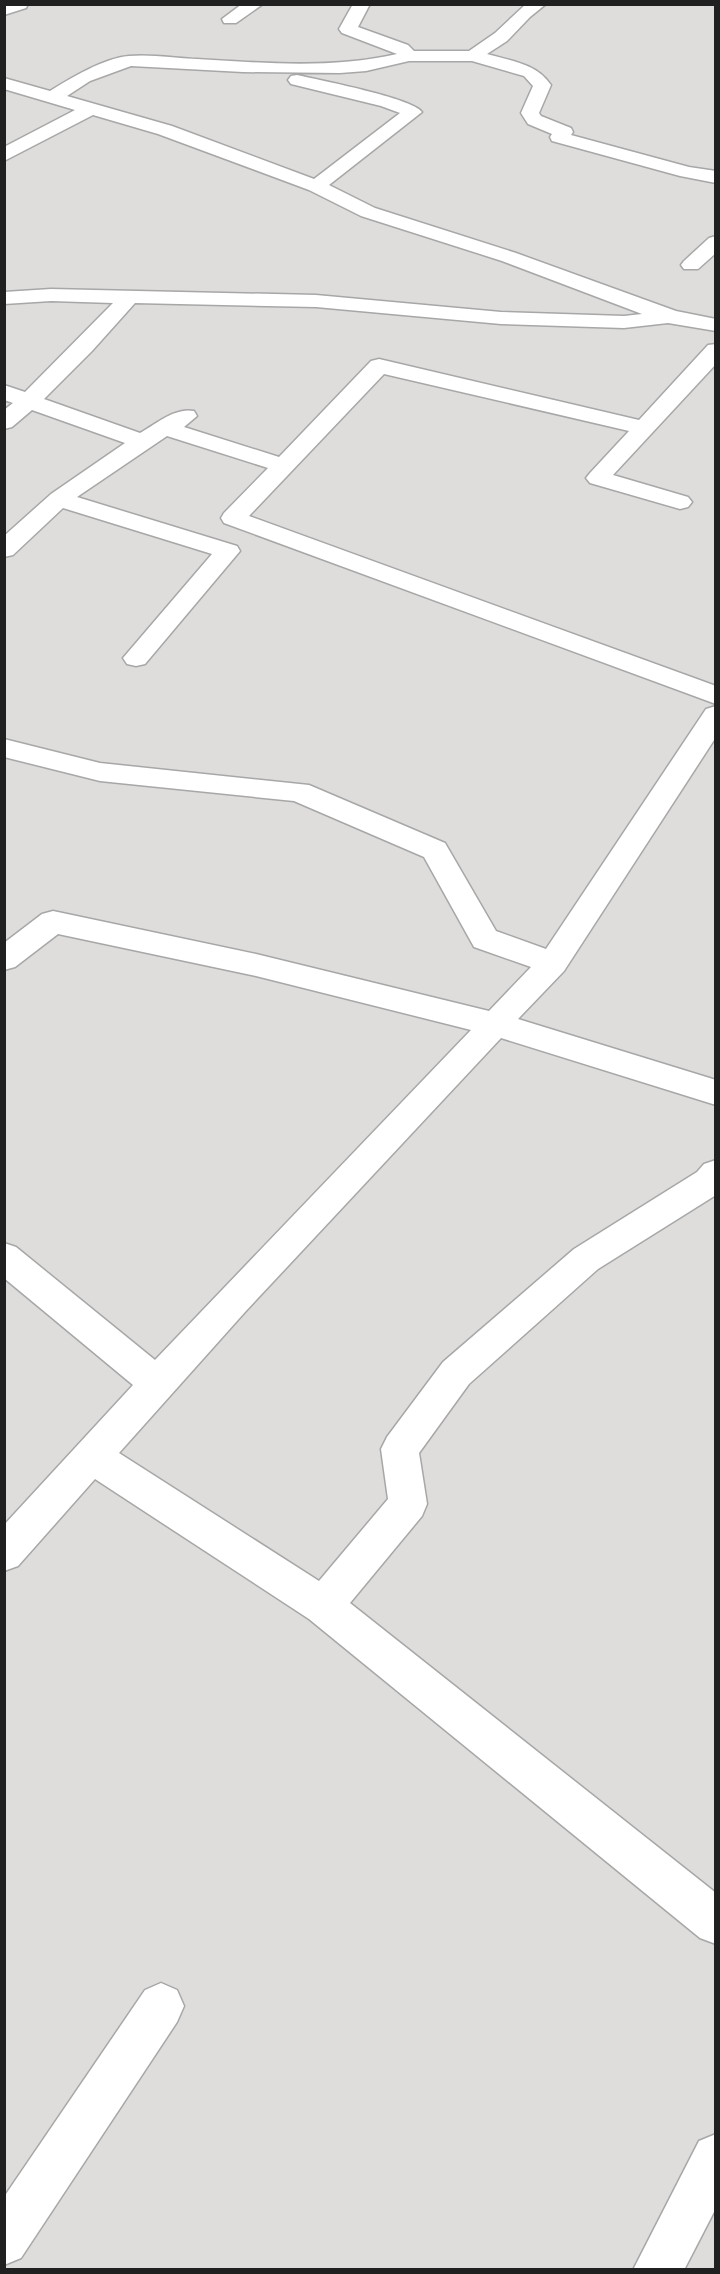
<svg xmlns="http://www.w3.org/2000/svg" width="720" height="2274" font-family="'Open Sans',sans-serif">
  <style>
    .residential { fill: #dedddc }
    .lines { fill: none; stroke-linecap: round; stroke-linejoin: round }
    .minor-casing { stroke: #a7a7a7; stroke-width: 3 }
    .minor { fill: #fff; fill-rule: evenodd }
  </style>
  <rect width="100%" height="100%" fill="#f1efe5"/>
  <rect class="residential" x="5" y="5" width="710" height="2264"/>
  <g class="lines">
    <defs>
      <g id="minor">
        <path d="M4 4H28L26 8 4 15Z"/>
        <path d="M242 4H263L236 23H224L222 19Z"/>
        <path d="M353 4H370L358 27 408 45 414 51H469L495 33 526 4H546L530 17 507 41 487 54C511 61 536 63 551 85L539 113 541 116 571 128 573 132 571 135 689 167 716 171V183L680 176 552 141 550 137 552 134 528 124 521 113 533 86 524 76 472 61H409L366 71 340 73 243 72 131 66 90 81 67 96 172 126 314 179 400 113 381 106 291 84 288 80 291 76 297 75C319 80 412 98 422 112L329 185 375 208 516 253 676 311 716 319V331L668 323 624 328 501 324 316 307 135 303 92 351 44 399 140 433C156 424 175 407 194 411L197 416 184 427 279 457 371 361 379 359 639 420 708 345 716 344V364L613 475 688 497 692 502 688 507 680 509 590 483 586 478 590 473 629 431 384 374 249 516 716 686V704L224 523 221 518 224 513 268 468 167 436 77 497 237 546 240 551 145 664 136 666 127 664 123 658 212 554 63 508 13 555 4 557V536L51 494 125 443 32 410 12 427 4 429V410L13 403 4 400V385L25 392 113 303 51 301 4 304V292L51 289 316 295 501 312 624 316 642 314 502 261 361 216 309 190 158 134 93 115 4 161V147L75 110 4 89V78L50 91C71 78 104 58 129 56 151 54 175 58 197 59 263 63 332 69 397 54L342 33 339 29Z"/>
        <path d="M716 236V253L698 269H684L681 265 684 261 709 238Z"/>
        <path d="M716 706V737L564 971 518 1019 716 1080V1105L501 1038 245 1312 119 1453 319 1581 388 1499 381 1449 387 1437 443 1362 574 1249 697 1172 704 1164 716 1160V1195L598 1269 469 1384 419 1453 427 1504 422 1516 350 1603 716 1893V1944L700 1938 309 1619 95 1479 18 1566 4 1571V1525L133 1385 4 1278V1243L16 1247 155 1360 471 1030 256 976 58 934 15 967 4 970V943L42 914 53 911 256 954 489 1011 531 967 474 947 424 857 294 801 100 781 4 757V739L100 763 309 785 445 843 496 931 546 949 706 709Z"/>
        <path d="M161 1983 177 1990 184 2006 177 2022 21 2258 4 2265V2197L145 1990Z"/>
        <path d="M716 2134V2208L684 2270H633L699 2141Z"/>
      </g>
    </defs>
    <use href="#minor" class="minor-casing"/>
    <use href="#minor" class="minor"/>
  </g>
  <rect width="720" height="2274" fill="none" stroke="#202020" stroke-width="12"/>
</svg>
